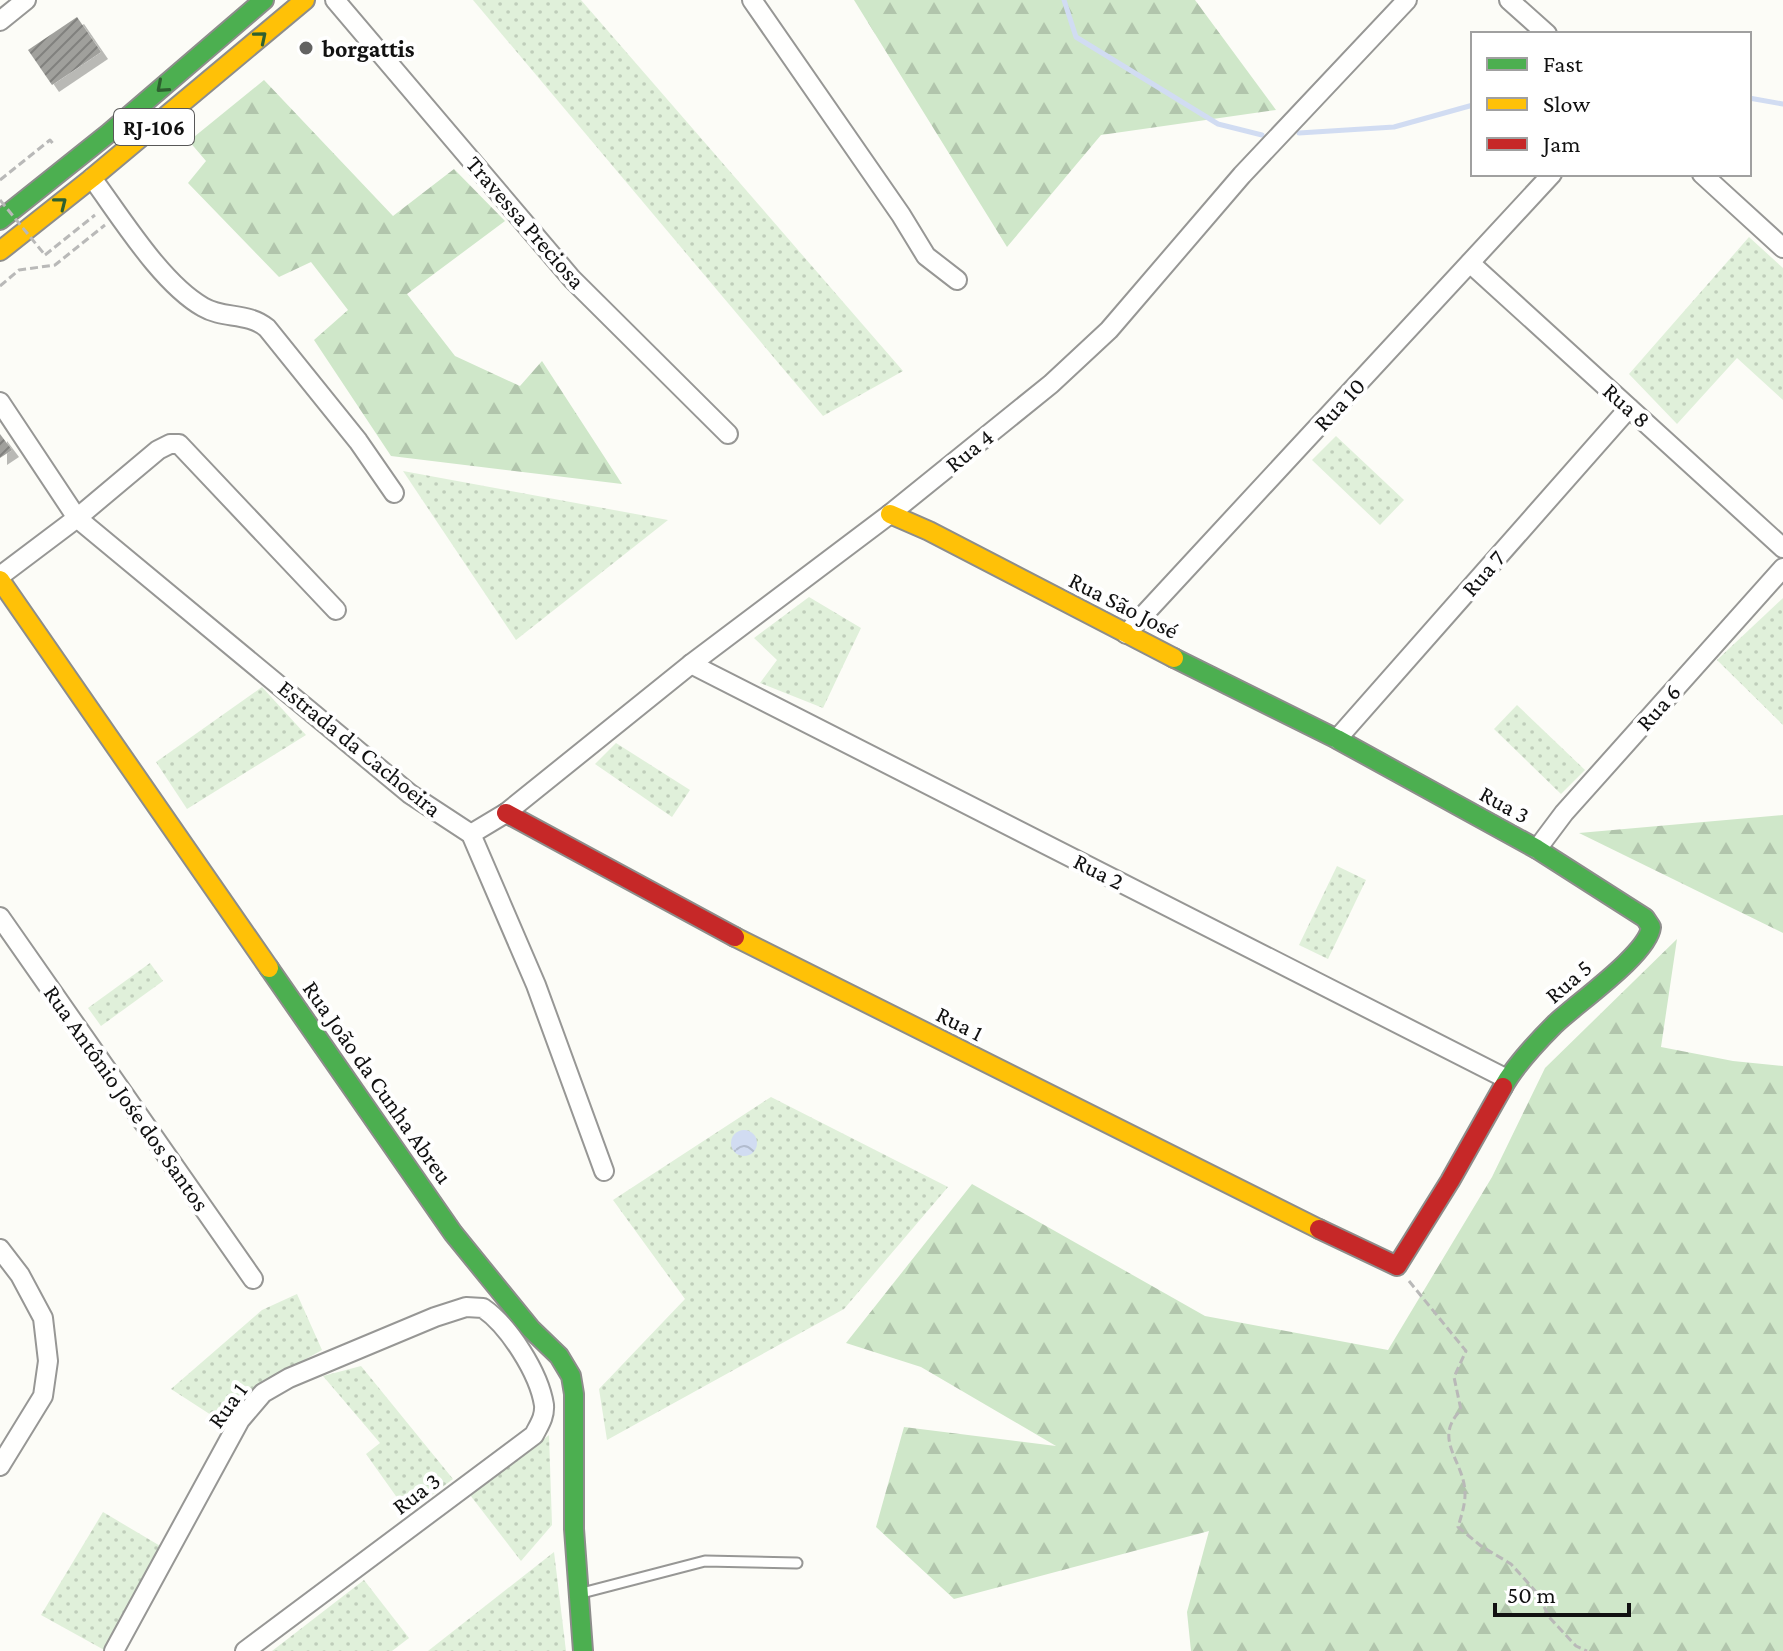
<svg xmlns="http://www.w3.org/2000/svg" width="1783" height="1651" font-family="'Crimson Pro',serif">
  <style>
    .green { fill: url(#green-dots) }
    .forest { fill: url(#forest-firs) }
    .water { fill: url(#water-waves) }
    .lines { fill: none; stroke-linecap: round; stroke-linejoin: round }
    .stream { stroke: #d1dcf2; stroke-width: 5 }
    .building { fill: url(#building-hatch); filter: url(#shadow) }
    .lane-casing { stroke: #979795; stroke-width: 13 }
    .street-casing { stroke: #979795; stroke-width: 22 }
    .fast-casing { stroke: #8d8d8b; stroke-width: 22 }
    .slow-casing { stroke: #8d8d8b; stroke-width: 22 }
    .jam-casing { stroke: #8d8d8b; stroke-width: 22 }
    .path { stroke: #b9b9b8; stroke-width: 3; stroke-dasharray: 8 4; stroke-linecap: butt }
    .lane { stroke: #fffffe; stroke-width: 9 }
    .street { stroke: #fffffe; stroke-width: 18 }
    .fast { stroke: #4caf50; stroke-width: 18 }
    .slow { stroke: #ffc107; stroke-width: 18 }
    .jam { stroke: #c62828; stroke-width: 18 }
    .path-bridge { stroke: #b9b9b8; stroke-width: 3; stroke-dasharray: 8 4; stroke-linecap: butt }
    .oneway { stroke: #2e6030 }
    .poi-dot { fill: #636362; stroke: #fff; stroke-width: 3 }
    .labels { text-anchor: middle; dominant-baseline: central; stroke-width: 8; stroke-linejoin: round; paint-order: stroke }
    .shield { fill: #fff; stroke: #585858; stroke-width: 2 }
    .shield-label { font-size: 22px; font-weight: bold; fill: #111 }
    .poi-label { font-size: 24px; font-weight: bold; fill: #111; stroke: #fff; text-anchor: start }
    .street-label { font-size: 24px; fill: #111; stroke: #fff }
  </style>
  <defs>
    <pattern id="green-dots" width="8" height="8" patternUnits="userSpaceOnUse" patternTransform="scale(2)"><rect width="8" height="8" fill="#e0f0da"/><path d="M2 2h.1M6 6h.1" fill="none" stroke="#bfcdba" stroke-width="1.8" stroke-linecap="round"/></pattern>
    <pattern id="forest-firs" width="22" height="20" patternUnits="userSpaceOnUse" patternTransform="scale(2)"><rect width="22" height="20" fill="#cfe7c9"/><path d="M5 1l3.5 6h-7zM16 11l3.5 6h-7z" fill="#b1c5ac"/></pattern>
    <pattern id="water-waves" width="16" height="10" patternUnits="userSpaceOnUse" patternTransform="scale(2)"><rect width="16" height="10" fill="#d1dcf2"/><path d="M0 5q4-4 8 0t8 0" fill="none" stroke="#b2bcce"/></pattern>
    <pattern id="building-hatch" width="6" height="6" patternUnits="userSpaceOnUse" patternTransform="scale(2)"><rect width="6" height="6" fill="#a0a09c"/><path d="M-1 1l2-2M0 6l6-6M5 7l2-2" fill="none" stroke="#81817e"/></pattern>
    <filter id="shadow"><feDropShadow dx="7" dy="7" stdDeviation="0" flood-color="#0004"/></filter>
  </defs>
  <rect width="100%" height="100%" fill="#fcfcf7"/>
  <g class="green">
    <path d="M473 0H581L903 371 823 416Z"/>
    <path d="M1749 237 1783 268V400L1737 358 1677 424 1629 374Z"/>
    <path d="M1336 436 1404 500 1380 525 1312 460Z"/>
    <path d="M403 471 668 520 516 640Z"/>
    <path d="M809 597 861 628 823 708 760 683 777 660 754 638Z"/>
    <path d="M1783 598V725L1717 660Z"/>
    <path d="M262 687 306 735 187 809 156 762Z"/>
    <path d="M1517 705 1585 770 1561 794 1494 729Z"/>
    <path d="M616 743 690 790 672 817 595 764Z"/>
    <path d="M1337 866 1366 880 1328 959 1299 945Z"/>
    <path d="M150 963 163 981 101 1026 88 1008Z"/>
    <path d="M771 1097 948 1187 844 1309 607 1440 599 1389 685 1299 613 1200Z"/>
    <path d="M297 1294 322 1350 258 1386 225 1424 171 1389 262 1310Z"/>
    <path d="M361 1366 453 1479 408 1513 366 1454 380 1443 323 1376Z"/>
    <path d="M549 1435 552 1525 521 1561 470 1495Z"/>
    <path d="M103 1512 167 1550 106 1651 41 1615Z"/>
    <path d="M554 1552 566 1651H428Z"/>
    <path d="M364 1580 409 1638 392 1651H272Z"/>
  </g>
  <g class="forest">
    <path d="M854 0H1195L1276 110 1101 135 1007 247Z"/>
    <path d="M264 80 393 216 454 169 505 221 407 294 455 356 520 386 542 361 622 484 391 456 314 340 348 310 311 262 279 277 188 183 206 161 189 141Z"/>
    <path d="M1783 815V933L1579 833Z"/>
    <path d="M1677 939 1661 1047 1733 1061 1783 1066V1651H1191L1187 1612 1209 1531 954 1599 876 1527 904 1427 1056 1446 921 1367 846 1343 972 1184 1205 1316 1388 1350 1492 1177 1545 1068Z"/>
  </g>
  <circle class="water" cx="744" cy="1143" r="13"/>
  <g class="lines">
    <g class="stream">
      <path d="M1064 0 1076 37 1218 124 1262 135"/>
      <path d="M1749 98 1783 104"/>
      <path d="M1299 133 1394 127 1473 105"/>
    </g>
  </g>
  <g class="building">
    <path d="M77 17 101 52 52 85 28 50Z"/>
    <path d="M0 434 12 450 0 458Z"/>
  </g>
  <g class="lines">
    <defs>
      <path id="lane" d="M582 1593 705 1561 797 1563"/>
      <g id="street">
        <path d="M335 0 572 279 728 434"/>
        <path d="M752 0 901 215 926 256 957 280"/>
        <path d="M1509 0 1547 34"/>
        <path d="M0 21 26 0"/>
        <path d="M1702 174 1783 248"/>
        <path d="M92 178C121 217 161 283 203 307 223 319 248 312 267 328L358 441 394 493"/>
        <path d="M1470 263 1783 548"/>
        <path d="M0 402 77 518 410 794 471 834 536 985 604 1171"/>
        <path d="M0 576 77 518 158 450 170 444H179L336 610"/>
        <path d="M1126 634 1552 174"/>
        <path d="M691 664 1507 1079"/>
        <path d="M1337 739 1629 408"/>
        <path d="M471 834 506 813 691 664 890 514 1051 384 1109 330 1242 175 1407 0"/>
        <path d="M1537 849 1564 813 1783 568"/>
        <path d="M0 917 253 1279"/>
        <path d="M0 1249 20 1275 43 1318 48 1361 43 1396 0 1466"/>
        <path d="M114 1651 240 1420 263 1393 289 1378 435 1317 466 1307 483 1308C509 1326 539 1373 544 1405 545 1417 539 1425 534 1435L245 1651"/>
      </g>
      <g id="fast">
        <path d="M0 220 109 133 264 0"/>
        <path d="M1174 658 1337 739 1537 849 1645 918 1651 927C1648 954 1577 1003 1555 1024 1537 1042 1515 1065 1503 1087"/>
        <path d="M269 968 453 1233 531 1329 559 1356 571 1376 574 1394V1529L583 1651"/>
      </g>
      <g id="slow">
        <path d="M0 251 92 178 305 0"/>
        <path d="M890 514 929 531 1174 658"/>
        <path d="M0 580 269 968"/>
        <path d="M735 937 1319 1229"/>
      </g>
      <g id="jam">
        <path d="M506 813 735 937"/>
        <path d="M1319 1229 1397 1266 1450 1181 1503 1087"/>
      </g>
    </defs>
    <use href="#lane" class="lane-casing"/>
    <use href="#street" class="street-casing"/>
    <use href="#fast" class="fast-casing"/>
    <use href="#slow" class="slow-casing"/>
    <use href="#jam" class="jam-casing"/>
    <g class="path">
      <path d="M0 180 50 140 55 146"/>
      <path d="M45 255 95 215"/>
      <path d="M0 286 19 270 55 265 105 225"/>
      <path d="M1409 1281 1466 1351 1454 1377 1461 1410C1431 1440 1466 1462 1465 1495 1465 1505 1461 1517 1458 1527L1481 1546 1511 1564 1538 1594 1549 1617 1576 1646 1587 1651"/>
    </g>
    <use href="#lane" class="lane"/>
    <use href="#street" class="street"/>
    <use href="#fast" class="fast"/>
    <use href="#slow" class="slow"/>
    <use href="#jam" class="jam"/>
    <path class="path-bridge" d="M0 200 45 255"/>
  </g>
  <defs><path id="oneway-chevron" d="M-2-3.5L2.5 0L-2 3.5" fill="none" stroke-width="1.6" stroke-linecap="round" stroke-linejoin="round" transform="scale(2)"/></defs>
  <g class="oneway">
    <use href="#oneway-chevron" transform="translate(261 37) rotate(-40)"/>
    <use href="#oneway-chevron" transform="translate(162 87) rotate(139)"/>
    <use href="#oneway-chevron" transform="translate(61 203) rotate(-38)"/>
  </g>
  <circle class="poi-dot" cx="306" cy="48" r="8"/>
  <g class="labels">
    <rect class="shield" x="114" y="109" width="80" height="36" rx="6"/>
    <g class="shield-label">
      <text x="154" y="127">RJ-106</text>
    </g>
    <g class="poi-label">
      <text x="322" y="48">borgattis</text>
    </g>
    <g class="street-label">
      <text transform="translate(526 222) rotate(49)">Travessa Preciosa</text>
      <text transform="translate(1339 404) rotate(-47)">Rua 10</text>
      <text transform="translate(1627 405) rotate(42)">Rua 8</text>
      <text transform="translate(969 450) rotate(-39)">Rua 4</text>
      <text transform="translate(1483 573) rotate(-49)">Rua 7</text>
      <text transform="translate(1124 605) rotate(27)">Rua São José</text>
      <text transform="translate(1658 707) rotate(-48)">Rua 6</text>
      <text transform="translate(360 748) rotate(39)">Estrada da Cachoeira</text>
      <text transform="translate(1505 804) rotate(29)">Rua 3</text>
      <text transform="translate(1099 871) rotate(27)">Rua 2</text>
      <text transform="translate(1568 981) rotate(-41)">Rua 5</text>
      <text transform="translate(960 1023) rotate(27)">Rua 1</text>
      <text transform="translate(378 1082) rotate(55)">Rua João da Cunha Abreu</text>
      <text transform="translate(127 1098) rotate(55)">Rua Antônio Jośe dos Santos</text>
      <text transform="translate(227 1405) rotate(-54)">Rua 1</text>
      <text transform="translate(416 1493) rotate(-37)">Rua 3</text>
    </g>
  </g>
  <rect x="1471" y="32" width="280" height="144" fill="#ffffff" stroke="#a0a0a0" stroke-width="2"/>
  <rect x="1487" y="58" width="40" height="12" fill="#4caf50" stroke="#a0a0a0" stroke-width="2"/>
  <text x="1543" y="72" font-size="24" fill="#111111">Fast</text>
  <rect x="1487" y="98" width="40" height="12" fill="#ffc107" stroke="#a0a0a0" stroke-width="2"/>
  <text x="1543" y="112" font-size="24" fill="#111111">Slow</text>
  <rect x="1487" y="138" width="40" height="12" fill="#c62828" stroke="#a0a0a0" stroke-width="2"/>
  <text x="1543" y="152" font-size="24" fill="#111111">Jam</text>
  <path d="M1495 1603v12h134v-12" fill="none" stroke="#111111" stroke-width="4"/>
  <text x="1507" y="1603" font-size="24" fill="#111111" stroke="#ffffff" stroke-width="6" paint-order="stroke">50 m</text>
</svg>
